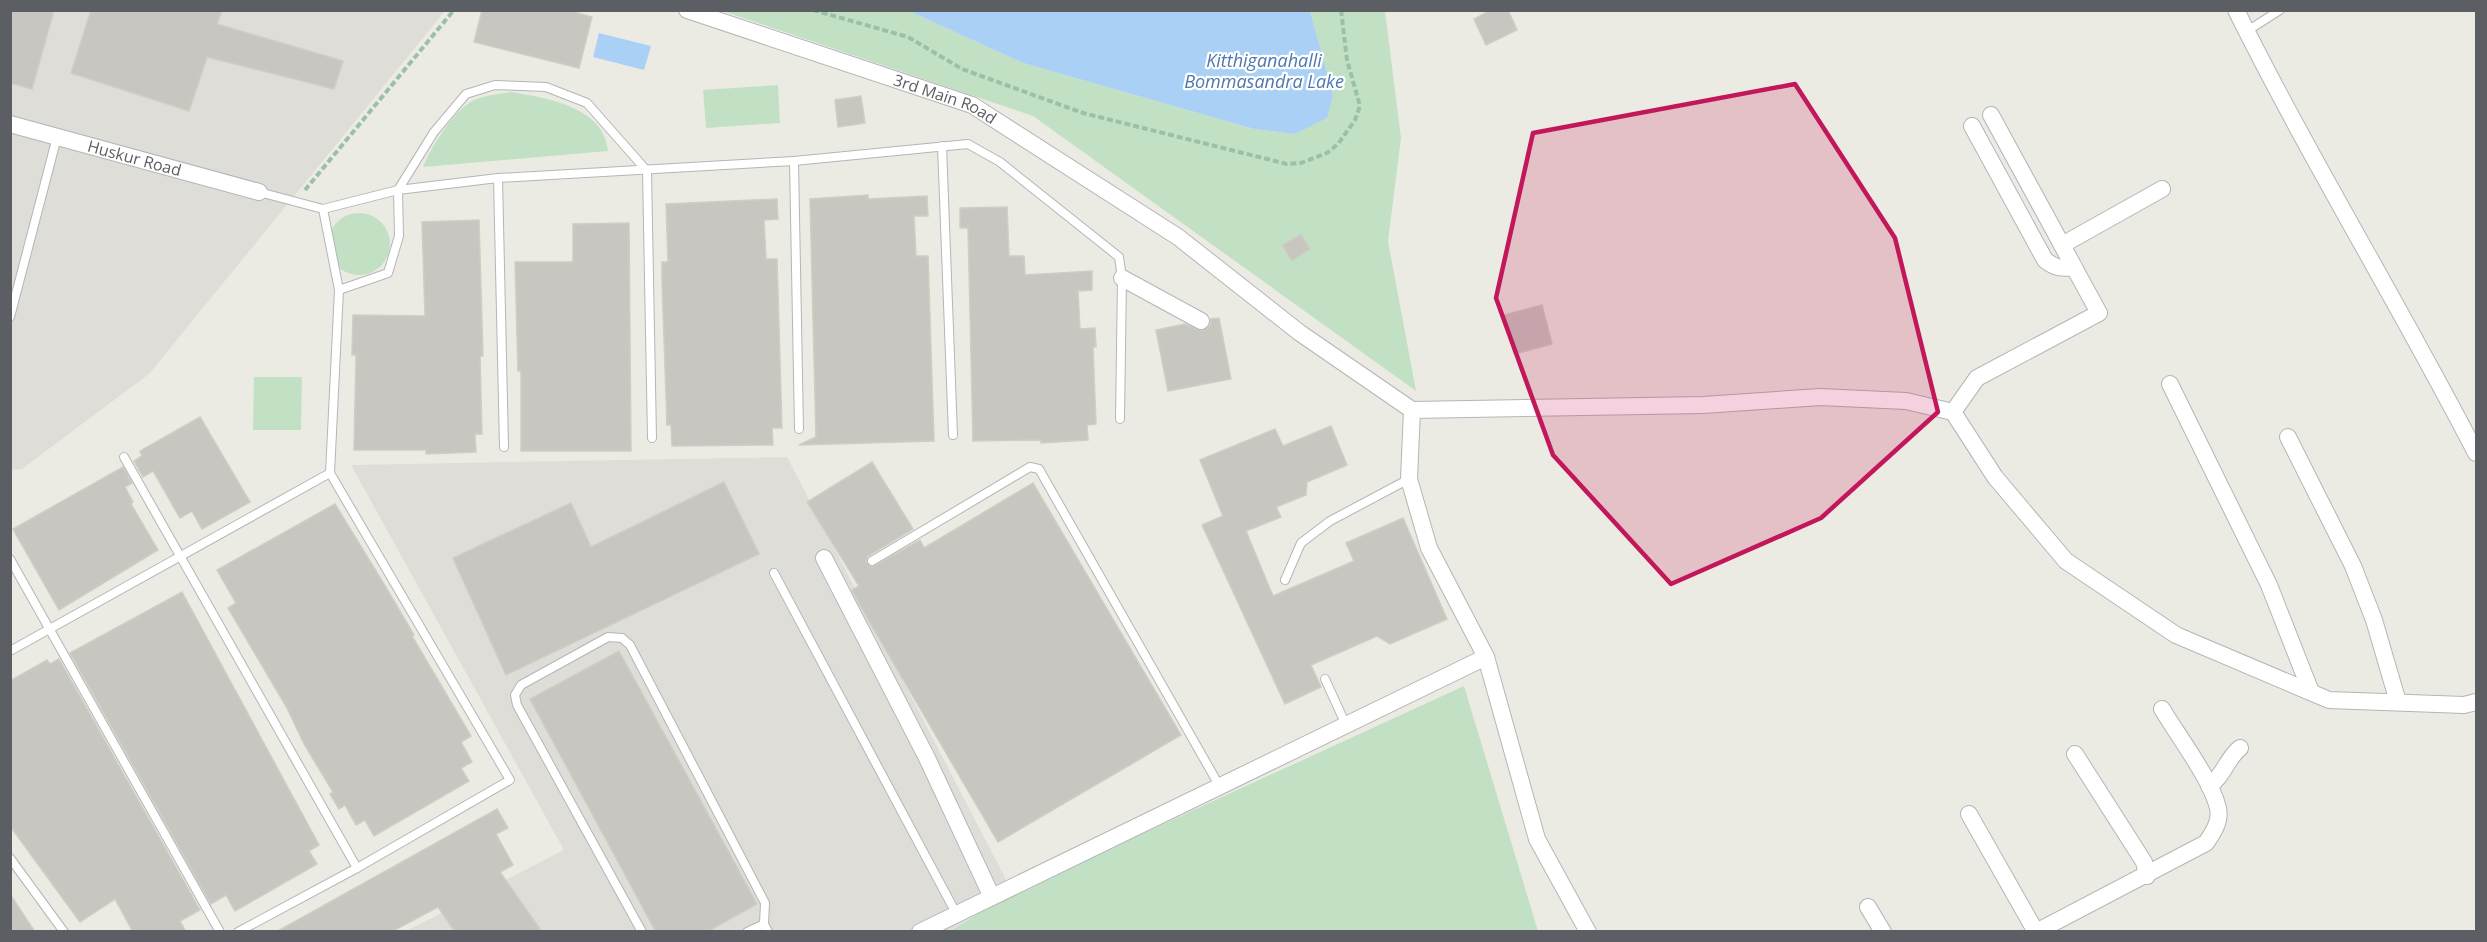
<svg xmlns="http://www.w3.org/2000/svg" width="2487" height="942" font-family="'Open Sans',sans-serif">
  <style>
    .industrial { fill: #deddd8 }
    .green { fill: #c2e1c4 }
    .water { fill: #aad1f5 }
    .building { fill: #c8c6c0; stroke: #d0cdc2; stroke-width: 1.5 }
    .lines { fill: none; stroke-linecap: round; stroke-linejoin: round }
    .service-casing { stroke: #b4b5b9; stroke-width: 10 }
    .minor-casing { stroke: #b4b5b9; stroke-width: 18 }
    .path { stroke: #9bbfa7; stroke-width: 4; stroke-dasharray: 6 3; stroke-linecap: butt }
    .service { stroke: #fff; stroke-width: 8 }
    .minor { stroke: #fff; stroke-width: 16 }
    .marked { fill: #c2185b; fill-opacity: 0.2; stroke: #c2185b; stroke-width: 4.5; stroke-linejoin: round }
    .labels { text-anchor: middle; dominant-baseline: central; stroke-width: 4.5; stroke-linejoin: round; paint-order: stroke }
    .street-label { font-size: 16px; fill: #5b5e62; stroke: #fff }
    .water-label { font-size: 18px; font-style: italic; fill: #4d77ae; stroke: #fff }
  </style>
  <rect width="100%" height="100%" fill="#ecebe3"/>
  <g class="industrial">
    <path d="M10 11H445L149 374 22 469 11 470Z"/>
    <path d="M787 457 1013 893 948 931H406L564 850 351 465Z"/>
  </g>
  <g class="green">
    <path d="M723 11H909L1023 63 1254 129 1295 134 1332 95 1310 11H1385L1401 138 1388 241 1416 391 1033 116Z"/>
    <path d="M778 85 780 123 706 128 703 90Z"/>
    <path d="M511 92C546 98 604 106 608 151L423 167C431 147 454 110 474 100 485 95 500 94 511 92Z"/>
    <circle cx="359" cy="244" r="31"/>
    <path d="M254 377H302L301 430H253Z"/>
    <path d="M1464 686 1538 931 948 932 1013 893Z"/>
  </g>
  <g class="water">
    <path d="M909 11H1310L1333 95 1327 118 1295 134 1254 129 1023 63Z"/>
    <path d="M599 33 651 46 644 70 593 57Z"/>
  </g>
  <g class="building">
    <path d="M10 10H54L32 89 10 83Z"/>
    <path d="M91 10H222L217 24 343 61 334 89 207 57 189 111 71 73Z"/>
    <path d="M482 10H567L592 17 579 68 474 42Z"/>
    <path d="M1491 10H1508L1517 30 1486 45 1474 19Z"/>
    <path d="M861 96 865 123 838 127 835 100Z"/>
    <path d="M868 195V199L927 196 928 216H914L916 256H928L934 441 799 445 816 437 810 199Z"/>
    <path d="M777 199 778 219 764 220 766 259H777L782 428H772L773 445 672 446 671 425H667L662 282V262H668L666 204Z"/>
    <path d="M1007 207 1009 256H1024L1025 275 1092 271V290L1078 291 1080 329 1095 328 1096 347H1093L1096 424 1087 425 1088 440 1041 443V440L973 441 968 228H960V208Z"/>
    <path d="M479 220 483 356H480L482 434H475L476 452 426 454V450H354L356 355H352L353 315 425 316 422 222Z"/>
    <path d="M629 223 631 451H521V371H518L515 262H573V224Z"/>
    <path d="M1301 234 1310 249 1292 261 1282 245Z"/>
    <path d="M1542 305 1552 344 1514 354 1504 315Z"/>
    <path d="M1219 318 1231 379 1168 391 1156 330 1185 324 1202 331 1210 326 1211 319Z"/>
    <path d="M200 417 250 502 202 529 192 511 180 518 153 471 143 477 134 461 142 456 140 451Z"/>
    <path d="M1331 426 1347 465 1307 482 1306 495 1276 507 1281 517 1246 531 1273 596 1354 561 1346 543 1403 518 1447 619 1390 644 1377 636 1311 665 1321 687 1285 704 1202 525 1223 516 1200 460 1275 429 1283 446Z"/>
    <path d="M872 462 913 529 868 556 866 562 872 567 920 540 924 548 1033 483 1181 735 998 842 866 616 852 590 859 586 807 502Z"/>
    <path d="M123 467 132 483 125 487 133 502 131 504 158 550 59 610 13 529Z"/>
    <path d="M724 482 759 554 506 675 453 558 571 503 591 547Z"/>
    <path d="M335 504 384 584 414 635 412 636 471 736 461 742 472 762 461 768 469 781 374 836 365 820 356 825 345 805 339 809 330 794 333 792 304 744 287 708 228 608 236 603 217 570Z"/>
    <path d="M182 592 319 845 309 851 317 864 235 911 226 895 211 904 70 653Z"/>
    <path d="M619 651 757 904 707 932H656L530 699Z"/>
    <path d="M59 659 200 910 180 921 186 932H133L115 899 80 922 10 826V681L47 660 50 664Z"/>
    <path d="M497 809 508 828 496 834 513 865 500 872 542 932H455L438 907 391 932H276Z"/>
    <path d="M10 894 35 932H10Z"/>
  </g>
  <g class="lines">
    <defs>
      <g id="service">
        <path d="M2247 31 2280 10"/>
        <path d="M942 146 953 435"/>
        <path d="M794 161 799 429"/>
        <path d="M498 178 504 447"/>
        <path d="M259 192 323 209 398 190 498 178 794 161 968 144 1000 162 1119 257 1122 278 1120 419"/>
        <path d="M339 290 388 273 399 236 398 190 434 132 466 94 495 85 546 87 587 103 647 171 652 438"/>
        <path d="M10 317 57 137"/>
        <path d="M124 457 357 868"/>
        <path d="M10 559 220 932"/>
        <path d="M872 561 1030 467 1039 469 1220 787"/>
        <path d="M774 573 956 913"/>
        <path d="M1285 580 1301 543 1330 521 1409 479"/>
        <path d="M10 651 330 473"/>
        <path d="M1325 679 1346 725"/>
        <path d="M10 858 64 932"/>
        <path d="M238 932 357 868 510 780 330 473 339 290 323 209"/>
        <path d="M642 932 517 705 515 695 521 685 608 637 622 638 630 645 765 903 764 924 768 932"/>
        <path d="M747 932 764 924"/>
      </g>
      <g id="minor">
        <path id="s1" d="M687 10 972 105 1178 237 1300 333 1412 410"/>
        <path d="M2236 10C2311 161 2399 304 2476 453"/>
        <path id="s2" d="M10 124 259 192"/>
        <path d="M1972 126 2045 260C2055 268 2062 269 2074 267"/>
        <path d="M2062 245 2162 189"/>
        <path d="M1122 278 1201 321"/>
        <path d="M2170 384 2269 585 2311 692"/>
        <path d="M1953 412 1977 378 2099 313 1991 115"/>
        <path d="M2288 437 2353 566 2374 620 2398 702"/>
        <path d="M824 558 927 758 991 895"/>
        <path d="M2075 754 2144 862 2147 876"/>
        <path d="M2209 786C2223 777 2227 758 2240 748"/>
        <path d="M1969 814 2036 932"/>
        <path d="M1868 907 1883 932"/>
        <path d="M920 932 1486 657"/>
        <path d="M1588 932 1537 839 1486 657 1429 548 1409 479 1412 410 1703 405 1820 397 1906 401 1953 412 1995 477 2066 561 2176 635 2329 700 2464 705 2476 702"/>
        <path d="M2036 932 2206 843C2213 833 2221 821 2218 808 2211 779 2178 736 2162 709"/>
      </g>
    </defs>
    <use href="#service" class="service-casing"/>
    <use href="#minor" class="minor-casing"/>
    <g class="path">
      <path d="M813 10 908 37 962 69 1083 113 1287 164 1301 163 1327 153 1338 144 1355 120 1360 106 1347 60 1341 10"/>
      <path d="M305 190 454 10"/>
    </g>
    <use href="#service" class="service"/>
    <use href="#minor" class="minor"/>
  </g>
  <path class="marked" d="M1795 84 1895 238 1938 412 1821 518 1671 584 1553 455 1496 298 1533 133Z"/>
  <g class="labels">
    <g class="street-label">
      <text stroke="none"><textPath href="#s1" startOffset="273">3rd Main Road</textPath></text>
      <text stroke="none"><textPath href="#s2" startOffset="129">Huskur Road</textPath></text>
    </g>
    <g class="water-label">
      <text x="1264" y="60">Kitthiganahalli<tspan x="1264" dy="21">Bommasandra Lake</tspan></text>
    </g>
  </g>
  <rect width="2487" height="942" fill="none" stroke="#5b5e62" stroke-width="24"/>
</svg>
